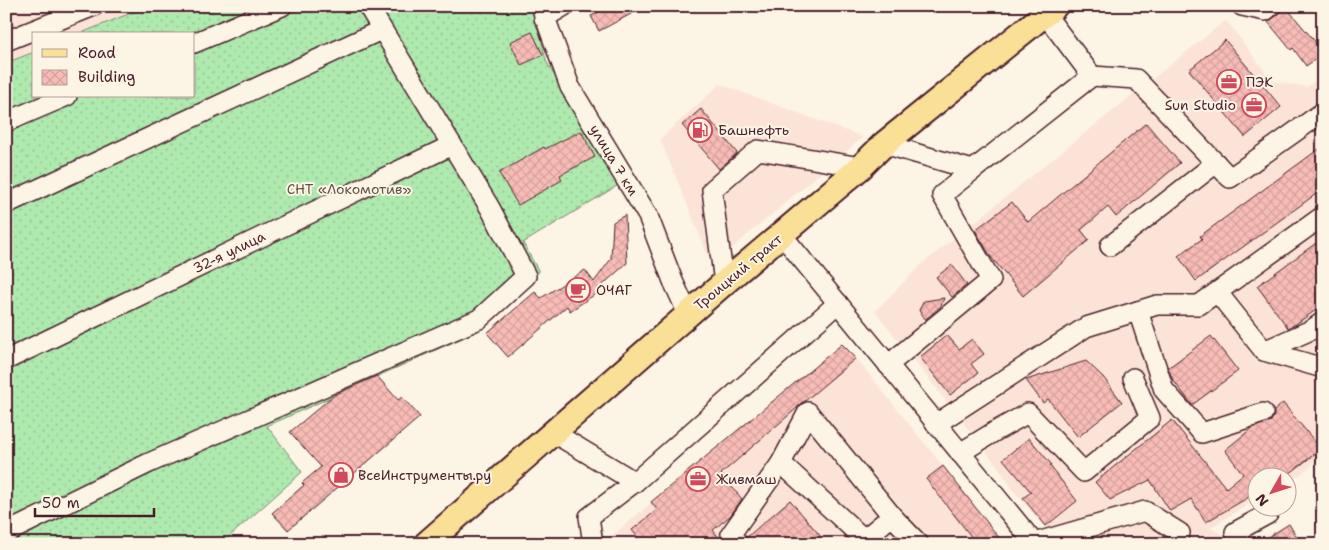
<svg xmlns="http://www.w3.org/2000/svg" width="1329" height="550" font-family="'Shantell Sans',sans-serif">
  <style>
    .built { fill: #fbe4d7 }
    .garden { fill: url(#garden-dots); stroke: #7c846c }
    .building { fill: url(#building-cross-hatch); stroke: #4a1f2b }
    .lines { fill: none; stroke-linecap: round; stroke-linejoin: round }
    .minor-casing { stroke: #4a1f2b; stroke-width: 22 }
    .major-casing { stroke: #4a1f2b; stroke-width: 28 }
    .minor { stroke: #fcf5e5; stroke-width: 19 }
    .major { stroke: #fadf96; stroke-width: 24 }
    .rail-casing { stroke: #4a1f2b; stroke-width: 5.5 }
    .rail { stroke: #fcf5e5; stroke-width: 4; stroke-dasharray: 11; stroke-linecap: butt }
    .labels { text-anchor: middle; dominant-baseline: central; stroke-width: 4; stroke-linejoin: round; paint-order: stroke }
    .poi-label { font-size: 14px; fill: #4a1f2b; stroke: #fcf5e5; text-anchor: start }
    .street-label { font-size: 14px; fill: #4a1f2b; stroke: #fcf5e5 }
    .park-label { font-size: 14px; fill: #63524c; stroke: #fcf5e5 }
  </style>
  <defs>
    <pattern id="garden-dots" width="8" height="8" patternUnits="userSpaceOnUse" patternTransform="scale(1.25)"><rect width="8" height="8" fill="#aee9ae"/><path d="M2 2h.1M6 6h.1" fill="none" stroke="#97c796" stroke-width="1.8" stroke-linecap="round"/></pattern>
    <pattern id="building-cross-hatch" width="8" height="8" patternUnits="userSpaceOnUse" patternTransform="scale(1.25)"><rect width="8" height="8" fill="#f8bcb6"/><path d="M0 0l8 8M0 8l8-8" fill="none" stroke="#d6a19d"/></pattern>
  </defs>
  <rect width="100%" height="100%" fill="#fcf5e5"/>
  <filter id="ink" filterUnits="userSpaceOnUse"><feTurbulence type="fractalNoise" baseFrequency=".02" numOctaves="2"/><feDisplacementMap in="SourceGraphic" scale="10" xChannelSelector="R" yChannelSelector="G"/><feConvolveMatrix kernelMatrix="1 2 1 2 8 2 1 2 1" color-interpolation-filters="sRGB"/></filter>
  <g filter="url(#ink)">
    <g class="built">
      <path d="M6 6H148L79 34H34V52L6 63Z"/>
      <path d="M1226 20 1272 81 1307 87 1323 75V456L1287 485 1286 478H1256V500L1210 528 1228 537 1233 544H1057L1051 534 1045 528 1013 490 998 467 875 311 922 264Z"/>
      <path d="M720 84 863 137 712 265 660 139Z"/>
      <path d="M842 344 856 358 943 466 1004 544H602Z"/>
    </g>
    <path class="garden" d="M148 6H532L538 23 546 61 620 184 523 243 539 272 478 331 267 426 302 472 221 544H6V63L34 52V96H194V34H79Z"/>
    <g class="building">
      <path d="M610 6H646L599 31 591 16Z"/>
      <path d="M1282 6H1285L1323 51V54L1306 66 1293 48 1291 50 1268 22 1279 14Z"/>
      <path d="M532 32 543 55 521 65 510 42Z"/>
      <path d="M1225 40 1281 107 1245 137 1189 70Z"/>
      <path d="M701 109 737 153 719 169 682 125Z"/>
      <path d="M1146 123 1180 163 1116 217 1108 207 1081 230 1089 240 1023 296 991 257 975 230 1012 202 1028 222Z"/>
      <path d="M581 131 595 157 560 175 562 180 518 205 499 173 544 147 545 149Z"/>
      <path d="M1323 146V189L1196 281 1178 256 1202 239 1200 236Z"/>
      <path d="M625 215 627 263 598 289 600 291 570 311 567 306 508 357 487 333 535 292 541 298 585 270 594 282 611 259 613 222Z"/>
      <path d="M1323 238V305L1296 324 1288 328 1257 286Z"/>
      <path d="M952 265 967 285 952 297 936 277Z"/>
      <path d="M944 298 941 306 926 319 922 316 919 310 924 301Z"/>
      <path d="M947 335 959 349 972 339 984 354 971 364 978 373 950 395 920 357Z"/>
      <path d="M1211 336 1238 371 1192 405 1173 380 1168 368Z"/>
      <path d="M842 344 856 358 805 401 801 403 797 408 721 474 742 499 730 516 713 530 724 544H643L632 530 657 510 651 502Z"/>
      <path d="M1086 361 1103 377 1122 402 1078 437 1048 399 1043 403 1026 380Z"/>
      <path d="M377 376 398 400 402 397 420 417 288 530 272 513 304 485 302 483 321 467 290 432 334 395Z"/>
      <path d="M1283 403 1321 449 1284 478H1256V493L1206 522 1191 499 1170 511 1150 480 1110 500 1095 482 1172 420 1226 488 1243 474 1225 450 1252 428 1271 421 1274 416V411Z"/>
      <path d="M1029 438 1051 464 1050 466 1077 501 1046 526 1023 498 1031 492 1003 459Z"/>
      <path d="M943 466 1004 544H977L926 479Z"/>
      <path d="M790 500 827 544H749L747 537Z"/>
      <path d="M1289 524 1301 544H1257Z"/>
    </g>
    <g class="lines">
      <defs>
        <g id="minor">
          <path d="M541 6 570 87 648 216 673 281 688 314"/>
          <path d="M1242 6 1265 11 1271 6"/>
          <path d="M544 18 564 6"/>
          <path d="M6 41 94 6"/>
          <path d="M194 43 282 6"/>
          <path d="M1092 76 1136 79 1230 178 1323 112"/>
          <path d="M6 122 67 96"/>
          <path d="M884 144 973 170 1092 76 1045 14"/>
          <path d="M6 204 381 30"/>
          <path d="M782 235 1035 544"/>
          <path d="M1110 246 1216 163"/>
          <path d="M724 283 712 190 758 150 861 167"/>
          <path d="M1218 293 1264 351 1311 330 1323 322"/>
          <path d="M1138 311 1164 390 1202 433 1263 413"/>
          <path d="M1264 351 1323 368"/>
          <path d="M6 360 452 145"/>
          <path d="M888 365 991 280 942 195 973 170"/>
          <path d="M936 424 1086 327 1157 305H1199L1323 216"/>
          <path d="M554 433 635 482 838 303"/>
          <path d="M960 453 994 432 1028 413 1084 472 1150 418 1133 378"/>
          <path d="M781 463 864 539"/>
          <path d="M6 533 149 463 479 319 526 276 490 208 368 6"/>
          <path d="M1034 543 1145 511 1180 533"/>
          <path d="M593 544 589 517 635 482"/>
          <path d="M738 544 731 534 781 463 808 412 892 516"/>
          <path d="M858 544 892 516 919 544"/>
          <path d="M1241 544 1235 532 1268 514"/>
        </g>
        <path id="major" d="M426 544 724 283 861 167 884 144 1055 6"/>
      </defs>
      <use href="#minor" class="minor-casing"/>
      <use href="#major" class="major-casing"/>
      <use href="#minor" class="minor"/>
      <use href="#major" class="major"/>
      <defs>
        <path id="rail" d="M6 11 17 6"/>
      </defs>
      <use href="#rail" class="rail-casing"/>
      <use href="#rail" class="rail"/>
    </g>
  </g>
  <defs>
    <symbol id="office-ring" viewBox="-11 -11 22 22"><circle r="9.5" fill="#fcf5e5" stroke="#d1495b" stroke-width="1.5"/><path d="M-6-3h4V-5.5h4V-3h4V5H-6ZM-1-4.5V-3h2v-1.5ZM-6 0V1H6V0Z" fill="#d1495b"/></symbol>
    <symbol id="fuel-ring" viewBox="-11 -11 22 22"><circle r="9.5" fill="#fcf5e5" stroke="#d1495b" stroke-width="1.5"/><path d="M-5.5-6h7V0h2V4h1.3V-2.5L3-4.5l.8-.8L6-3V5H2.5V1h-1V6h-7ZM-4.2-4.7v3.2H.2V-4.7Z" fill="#d1495b"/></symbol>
    <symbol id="cafe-ring" viewBox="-11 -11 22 22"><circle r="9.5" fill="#fcf5e5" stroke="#d1495b" stroke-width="1.5"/><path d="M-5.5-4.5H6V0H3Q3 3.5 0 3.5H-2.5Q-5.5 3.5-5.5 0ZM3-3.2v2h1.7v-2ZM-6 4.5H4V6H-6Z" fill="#d1495b"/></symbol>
    <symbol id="shop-ring" viewBox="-11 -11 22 22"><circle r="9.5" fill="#fcf5e5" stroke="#d1495b" stroke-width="1.5"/><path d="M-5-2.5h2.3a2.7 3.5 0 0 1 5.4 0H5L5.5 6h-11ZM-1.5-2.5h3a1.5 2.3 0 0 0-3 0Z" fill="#d1495b"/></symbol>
  </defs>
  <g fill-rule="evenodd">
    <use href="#office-ring" x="1215" y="68" width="28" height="28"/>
    <use href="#office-ring" x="1240" y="91" width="28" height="28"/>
    <use href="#fuel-ring" x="686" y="116" width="28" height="28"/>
    <use href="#cafe-ring" x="564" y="276" width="28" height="28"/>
    <use href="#shop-ring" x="327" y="461" width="28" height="28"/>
    <use href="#office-ring" x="684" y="465" width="28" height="28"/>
  </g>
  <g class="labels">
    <g class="poi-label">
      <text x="1246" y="82">ПЭК</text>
      <text x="1236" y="105" text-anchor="end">Sun Studio</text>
      <text x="718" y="130">Башнефть</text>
      <text x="596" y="290">ОЧАГ</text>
      <text x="358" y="475">ВсеИнструменты.ру</text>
      <text x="716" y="479">Живмаш</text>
    </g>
    <g class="street-label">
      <text transform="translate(614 160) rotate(59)">улица 7 км</text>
      <text transform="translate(229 252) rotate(-26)">32-я улица</text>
      <text transform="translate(738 272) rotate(-40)">Троицкий тракт</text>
    </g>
    <g class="park-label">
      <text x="349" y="189">СНТ «Локомотив»</text>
    </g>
  </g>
  <rect width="1329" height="550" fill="none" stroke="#fcf5e5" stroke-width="25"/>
  <rect x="12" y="12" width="1304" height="525" fill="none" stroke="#4a1f2b" stroke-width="2" filter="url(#ink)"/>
  <rect x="32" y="32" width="162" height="65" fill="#fcf5e5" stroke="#b59f9b"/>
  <rect x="42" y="49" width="25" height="8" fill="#fadf96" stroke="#b59f9b"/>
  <text x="78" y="58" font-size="15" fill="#4a1f2b">Road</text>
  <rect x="42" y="70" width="25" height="15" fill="url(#building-cross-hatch)" stroke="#b59f9b"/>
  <text x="78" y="82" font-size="15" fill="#4a1f2b">Building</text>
  <g transform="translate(1272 492) rotate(231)"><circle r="24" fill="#fcf5e5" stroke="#b59f9b"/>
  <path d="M0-4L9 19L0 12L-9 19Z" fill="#d1495b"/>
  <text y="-8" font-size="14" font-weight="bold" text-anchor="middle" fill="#4a1f2b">N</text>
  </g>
  <path d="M35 508v8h119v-8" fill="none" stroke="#4a1f2b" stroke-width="2.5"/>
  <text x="42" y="508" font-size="15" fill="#4a1f2b" stroke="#fcf5e5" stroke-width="4" paint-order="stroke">50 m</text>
</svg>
